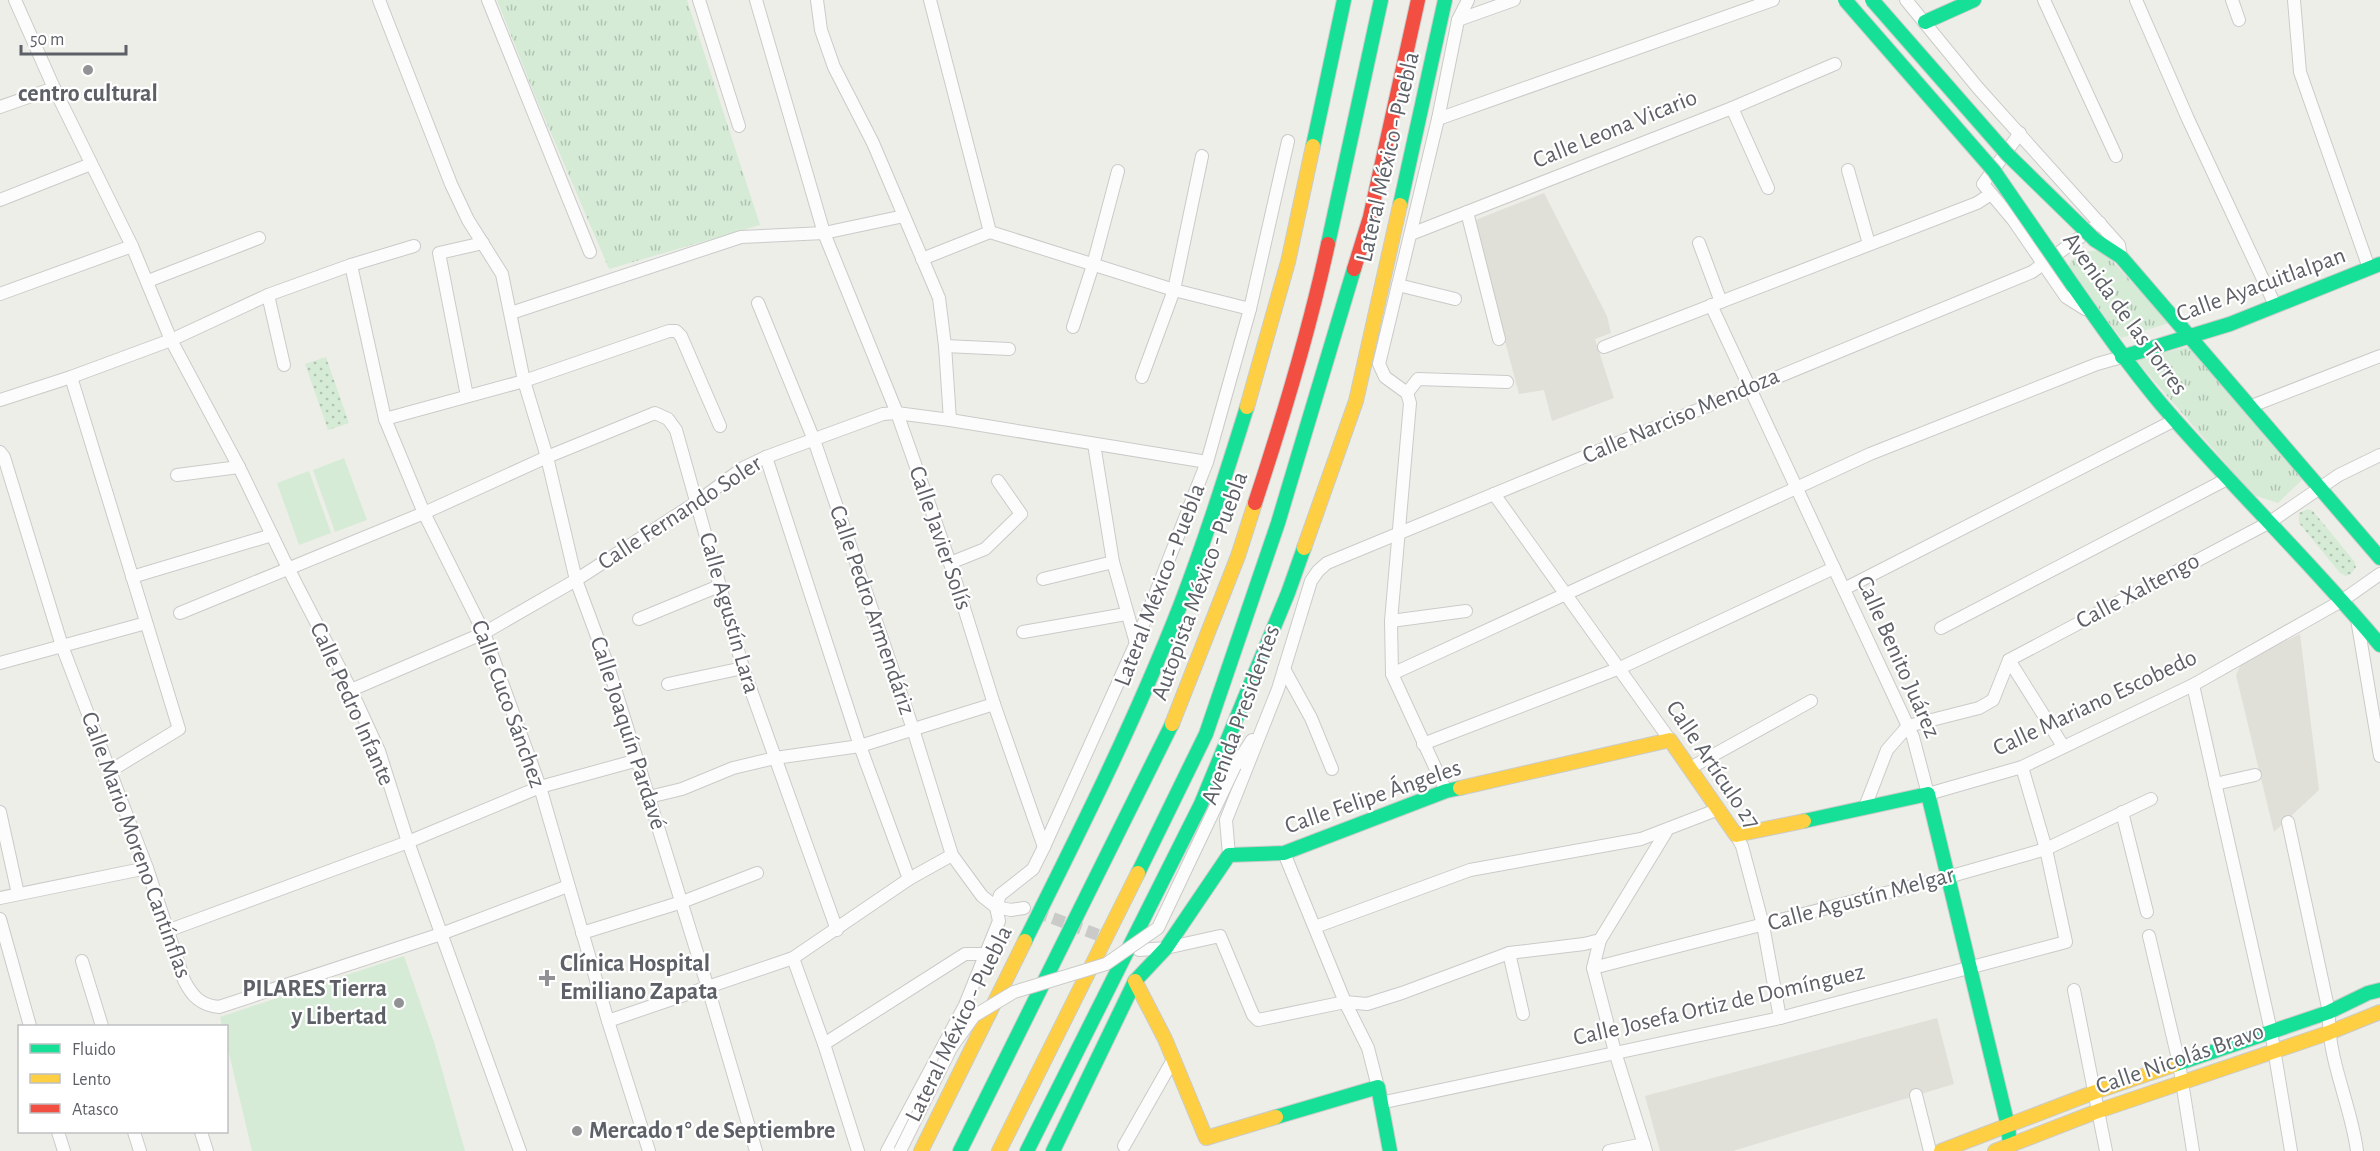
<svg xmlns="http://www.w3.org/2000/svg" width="2380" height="1151" font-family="'Alegreya Sans',sans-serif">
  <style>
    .education { fill: #e0dfd8 }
    .grass { fill: #d5ebd5 }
    .park { fill: url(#park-tufts) }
    .garden { fill: url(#garden-dots) }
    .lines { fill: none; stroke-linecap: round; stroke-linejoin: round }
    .street-tunnel { stroke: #cacbc8; stroke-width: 12; stroke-dasharray: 12 6; stroke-linecap: butt }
    .street-casing { stroke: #cacbc9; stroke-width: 14 }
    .fast-casing { stroke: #cacbca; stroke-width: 16 }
    .slow-casing { stroke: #cacbca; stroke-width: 16 }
    .jam-casing { stroke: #cacbca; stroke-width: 16 }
    .street { stroke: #fcfcfc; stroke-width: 12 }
    .fast { stroke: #16e098; stroke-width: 14 }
    .slow { stroke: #ffcf43; stroke-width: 14 }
    .jam { stroke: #f24e42; stroke-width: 14 }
    .street-bridge-casing { stroke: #cacbc9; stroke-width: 14; stroke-linecap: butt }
    .fast-bridge-casing { stroke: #cacbca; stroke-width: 16; stroke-linecap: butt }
    .street-bridge { stroke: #fcfcfc; stroke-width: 12 }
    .fast-bridge { stroke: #16e098; stroke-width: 14 }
    .poi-dot { fill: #909294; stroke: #fff; stroke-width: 2 }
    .labels { text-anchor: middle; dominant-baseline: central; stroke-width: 4.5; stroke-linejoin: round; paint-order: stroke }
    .poi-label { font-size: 24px; font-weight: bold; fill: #5d6167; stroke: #fff; text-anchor: start }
    .street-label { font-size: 24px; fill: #5d6167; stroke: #fff }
  </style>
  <defs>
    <pattern id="park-tufts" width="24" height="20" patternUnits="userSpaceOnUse" patternTransform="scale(1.5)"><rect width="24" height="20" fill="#d5ebd5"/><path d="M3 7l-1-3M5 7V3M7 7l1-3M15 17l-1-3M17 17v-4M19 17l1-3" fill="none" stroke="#b0c2b1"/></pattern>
    <pattern id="garden-dots" width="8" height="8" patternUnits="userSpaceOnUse" patternTransform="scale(1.5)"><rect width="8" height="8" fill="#d5ebd5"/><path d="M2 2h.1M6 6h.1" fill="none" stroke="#b0c2b1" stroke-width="1.8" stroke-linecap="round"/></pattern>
  </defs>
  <rect width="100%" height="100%" fill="#eeeee9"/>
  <g class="education">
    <path d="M1544 193 1607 316 1611 333 1595 339 1614 398 1552 421 1544 390 1519 394 1473 221Z"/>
    <path d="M2300 634 2319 790 2274 832 2236 675 2242 662Z"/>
    <path d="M1937 1018 1954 1084 1733 1151H1660L1645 1096Z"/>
  </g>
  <g class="grass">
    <path d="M344 458 367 520 335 532 313 470Z"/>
    <path d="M309 471 331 533 299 545 277 483Z"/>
    <path d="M404 956 434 1042 465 1151H252L227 1045 226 1026H222L220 1017Z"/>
  </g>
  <g class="park">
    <path d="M497 0H687L760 225 609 269 536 98Z"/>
    <path d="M2090 251H2103L2169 323 2121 338 2068 269 2071 260Z"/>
    <path d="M2191 346 2305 477 2278 503 2253 495 2136 360Z"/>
  </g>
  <g class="garden">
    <path d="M326 357 349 423 328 430 305 364Z"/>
    <path d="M2308 509 2313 511 2354 561 2356 567 2351 574 2346 576 2340 573 2299 523V513Z"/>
  </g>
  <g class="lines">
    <path class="street-tunnel" d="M1036 912 1109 939"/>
    <defs>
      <g id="street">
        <path d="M15 0 54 88 132 246 171 340 239 467 288 568 351 690 379 751 408 842 520 1151"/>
        <path d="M379 0 451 184 468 220 502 274 524 381 547 457 576 580 608 666 708 988 756 1151"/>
        <path d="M488 0 590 252"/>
        <path d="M699 0 739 126"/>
        <path d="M756 0 824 233 897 413 950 563 994 704 1044 847"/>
        <path d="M817 0 821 30 834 67 873 143 939 298 945 346 950 420"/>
        <path d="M930 0 990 232"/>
        <path d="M1906 0 1978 88 2119 245 2121 257"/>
        <path d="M2044 0 2116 156"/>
        <path d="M2136 0 2188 119 2275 305"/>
        <path d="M2232 0 2239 20"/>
        <path d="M2294 0 2300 72 2369 268"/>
        <path d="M1458 20 1514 0"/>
        <path d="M0 107 54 88"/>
        <path d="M1732 108 1768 188"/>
        <path d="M1438 119 1773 0"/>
        <path d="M2020 133 1983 184 2014 221 2066 297 2085 309"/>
        <path d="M1848 170 1869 244"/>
        <path d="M0 200 91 164"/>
        <path d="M1467 212 1499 339"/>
        <path d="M1411 234 1732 108 1835 64"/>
        <path d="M1699 243 1721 302"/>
        <path d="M922 259 990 232 1174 290 1250 309"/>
        <path d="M351 265 385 419 424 513 484 633 540 787 608 1021 649 1151"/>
        <path d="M148 281 259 238"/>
        <path d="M1398 285 1455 299"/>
        <path d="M0 294 132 246"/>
        <path d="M268 295 284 365"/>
        <path d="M758 303 814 440 913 729 952 855 982 896 996 907 1011 910 1024 908"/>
        <path d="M1711 305 1913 737 1928 794 2022 767 2193 685 2343 600 2380 574"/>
        <path d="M511 313 741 237 824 233 904 216"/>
        <path d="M1073 327 1093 265 1118 171"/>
        <path d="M945 346 1009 349"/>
        <path d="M1604 347 1977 203 1991 194"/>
        <path d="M71 377 179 729 110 771"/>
        <path d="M1142 377 1174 290 1202 156"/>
        <path d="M1407 393 1385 377 1379 364 1438 119 1458 20 1468 0"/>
        <path d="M1407 393 1410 403 1391 621 1392 674 1446 791"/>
        <path d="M1407 393 1418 379 1507 382"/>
        <path d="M467 396 439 253 483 243"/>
        <path d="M0 400 71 377 171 340 268 295 351 265 414 246"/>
        <path d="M2249 407 2380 356"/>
        <path d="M385 419 524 381 669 331H676L681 336 720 426"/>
        <path d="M1094 444 1113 562 1136 643"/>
        <path d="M0 452 4 457 62 646 147 868 184 980C192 996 200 1005 219 1007L441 934 568 886"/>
        <path d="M766 457 860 746 909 879"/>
        <path d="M177 475 239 467"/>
        <path d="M1494 494 1670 740"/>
        <path d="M950 563 985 549 1021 514 998 481"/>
        <path d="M132 577 272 535"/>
        <path d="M1043 579 1113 562"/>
        <path d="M1844 589 2175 420"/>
        <path d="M180 613 424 513 547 457 655 413 668 419 676 430 743 668 837 930"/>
        <path d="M639 619 719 586"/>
        <path d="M2357 619 2380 756"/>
        <path d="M1391 621 1466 611"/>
        <path d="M1941 628 2229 478"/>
        <path d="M1023 632 1126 614"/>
        <path d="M2009 660 2063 746"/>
        <path d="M0 663 146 623"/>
        <path d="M1284 669 1311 718 1332 769"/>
        <path d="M1392 674 1870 454 2097 364 2122 357"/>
        <path d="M668 684 743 668"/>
        <path d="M2193 685 2271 1031 2291 1151"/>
        <path d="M351 690 484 633 576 580 697 502 743 468 766 457 883 414 897 413 950 420 1207 462"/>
        <path d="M1423 744 1620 668 1834 568"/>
        <path d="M1235 766 1252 740"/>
        <path d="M1690 768 1811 701"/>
        <path d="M2215 784 2255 775"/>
        <path d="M649 797 682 789 733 768 775 758 860 746 994 704"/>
        <path d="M1865 807 1887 750 1908 726 1979 708 1993 700 2009 660 2270 522 2339 475 2380 455"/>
        <path d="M0 812 18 894"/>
        <path d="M2122 812 2147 912"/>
        <path d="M2288 822 2329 1012C2327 1059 2351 1104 2357 1151"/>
        <path d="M1736 835 1742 846 1763 925 1780 1018"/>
        <path d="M1284 853 1345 1002 1368 1048 1378 1087"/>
        <path d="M1229 855 1226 820 1278 689 1311 581 1318 571 1327 563 2032 272 2100 223"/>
        <path d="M0 898 147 868"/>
        <path d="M996 907 1000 895 1033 869 1044 847 1136 643 1207 462 1250 309 1288 141"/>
        <path d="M0 919 30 1026"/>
        <path d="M1315 927 1470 870 1641 839 1719 809"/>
        <path d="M167 931 408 842 540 787 638 760"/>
        <path d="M582 933 682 902 757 873"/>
        <path d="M2149 936 2179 1063 2193 1151"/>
        <path d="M1139 950 1166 948 1220 936 1253 1015 1258 1020 1345 1002 1367 1004 1402 993 1509 953 1584 944 1600 940"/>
        <path d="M1509 953 1523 1014"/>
        <path d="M793 958 824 1044 858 1151"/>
        <path d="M82 961 102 1026"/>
        <path d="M1593 968 1948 877 2046 849 2151 799"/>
        <path d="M2074 990 2106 1151"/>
        <path d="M608 1021 793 958 909 879 952 855"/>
        <path d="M824 1044 965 954H987"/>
        <path d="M1916 1095 1930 1151"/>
        <path d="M1380 1103 1780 1018 2066 942 2046 849 2022 767"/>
        <path d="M58 1132 64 1151"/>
        <path d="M134 1132 140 1151"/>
        <path d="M201 1132 207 1151"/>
        <path d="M1124 1146 1174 1058"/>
        <path d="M887 1151 965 1005 999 921 996 907"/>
        <path d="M1609 1151 1644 1144"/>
        <path d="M1646 1151 1615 1052 1593 968 1600 940 1666 832"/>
      </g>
      <g id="fast">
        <path d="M1925 22 1974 0"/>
        <path d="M1313 146 1344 0"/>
        <path d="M1400 205 1445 0"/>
        <path d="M2095 240 2121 257 2380 558"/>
        <path d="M1328 244 1381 0"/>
        <path d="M2074 287C2102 327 2130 367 2161 404 2232 487 2311 562 2380 645"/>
        <path d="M2122 357 2230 324 2380 264"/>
        <path d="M1804 821 1928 794 2008 1126 2010 1145"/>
        <path d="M1138 873 1206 734 1278 523 1354 269"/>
        <path d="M1025 941C1080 831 1135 721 1180 606 1205 541 1226 474 1247 407"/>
        <path d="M2174 1065 2329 1012 2368 993 2380 990"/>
        <path d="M1276 1117 1378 1087 1390 1151"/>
        <path d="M960 1151 1172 724"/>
        <path d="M1027 1151 1201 804 1288 593 1304 548"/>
        <path d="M1053 1151 1135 981 1166 948 1229 855 1284 853 1446 791 1460 788"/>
      </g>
      <g id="slow">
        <path d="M1247 407 1288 262 1313 146"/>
        <path d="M1304 548 1356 401 1400 205"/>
        <path d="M1172 724 1238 556 1255 503"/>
        <path d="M1460 788 1670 740 1736 835 1804 821"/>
        <path d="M1135 981 1165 1039 1206 1138 1276 1117"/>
        <path d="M921 1151 1025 941"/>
        <path d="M999 1151 1138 873"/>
        <path d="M1941 1151 2095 1092 2174 1065"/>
        <path d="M1995 1151 2098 1111 2328 1033 2380 1012"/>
      </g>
      <g id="jam">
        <path d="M1354 269 1370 217 1418 0"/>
        <path d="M1255 503C1283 418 1309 332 1328 244"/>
      </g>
    </defs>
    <use href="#street" class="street-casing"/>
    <use href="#fast" class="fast-casing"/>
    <use href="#slow" class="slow-casing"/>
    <use href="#jam" class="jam-casing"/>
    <use href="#street" class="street"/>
    <use href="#fast" class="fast"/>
    <use href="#slow" class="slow"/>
    <use href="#jam" class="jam"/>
    <defs>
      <path id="street-bridge" d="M900 1151 951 1048 974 1016 1014 992 1106 964 1158 928 1235 766"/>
      <g id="fast-bridge">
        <path d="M1845 0 1994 171 2074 287"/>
        <path d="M1872 0 2007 154 2095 240"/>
      </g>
    </defs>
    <use href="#street-bridge" class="street-bridge-casing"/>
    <use href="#fast-bridge" class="fast-bridge-casing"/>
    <use href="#street-bridge" class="street-bridge"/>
    <use href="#fast-bridge" class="fast-bridge"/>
  </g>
  <g class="poi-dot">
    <circle cx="88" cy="70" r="6"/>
    <path d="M544 969h6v6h6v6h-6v6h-6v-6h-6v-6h6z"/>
    <circle cx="399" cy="1003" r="6"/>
    <circle cx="577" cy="1131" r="6"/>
  </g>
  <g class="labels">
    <g class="poi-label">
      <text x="88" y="94" text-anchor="middle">centro cultural</text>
      <text x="560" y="964">Clínica Hospital<tspan x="560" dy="28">Emiliano Zapata</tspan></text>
      <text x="387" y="989" text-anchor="end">PILARES Tierra<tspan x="387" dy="28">y Libertad</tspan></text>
      <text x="589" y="1131">Mercado 1° de Septiembre</text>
    </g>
    <g class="street-label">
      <text transform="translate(1615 129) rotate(-22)">Calle Leona Vicario</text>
      <text transform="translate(1388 157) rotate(-77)">Lateral México - Puebla</text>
      <text transform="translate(2261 285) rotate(-20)">Calle Ayacuitlalpan</text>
      <text transform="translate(2125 314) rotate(54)">Avenida de las Torres</text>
      <text transform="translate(1681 416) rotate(-23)">Calle Narciso Mendoza</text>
      <text transform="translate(680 513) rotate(-33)">Calle Fernando Soler</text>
      <text transform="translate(940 538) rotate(71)">Calle Javier Solís</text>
      <text transform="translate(1160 585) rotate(-69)">Lateral México - Puebla</text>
      <text transform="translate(1200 586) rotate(-70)">Autopista México - Puebla</text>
      <text transform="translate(2138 591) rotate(-28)">Calle Xaltengo</text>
      <text transform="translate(872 610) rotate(71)">Calle Pedro Armendáriz</text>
      <text transform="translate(729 613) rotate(74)">Calle Agustín Lara</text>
      <text transform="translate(1898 657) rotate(66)">Calle Benito Juárez</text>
      <text transform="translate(2095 703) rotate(-25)">Calle Mariano Escobedo</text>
      <text transform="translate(352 704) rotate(66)">Calle Pedro Infante</text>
      <text transform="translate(508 704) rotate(70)">Calle Cuco Sánchez</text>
      <text transform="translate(1241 715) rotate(-70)">Avenida Presidentes</text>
      <text transform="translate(628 733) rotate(72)">Calle Joaquín Pardavé</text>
      <text transform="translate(1713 765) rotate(56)">Calle Artículo 27</text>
      <text transform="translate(1373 797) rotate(-19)">Calle Felipe Ángeles</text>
      <text transform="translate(136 845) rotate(70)">Calle Mario Moreno Cantínflas</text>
      <text transform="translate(1861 899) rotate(-15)">Calle Agustín Melgar</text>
      <text transform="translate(1719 1005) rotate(-13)">Calle Josefa Ortiz de Domínguez</text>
      <text transform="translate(959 1024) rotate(-64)">Lateral México - Puebla</text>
      <text transform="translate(2180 1059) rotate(-19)">Calle Nicolás Bravo</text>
    </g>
  </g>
  <rect x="18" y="1025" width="210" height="108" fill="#ffffff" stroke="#bec0c2" stroke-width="1.5"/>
  <rect x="30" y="1044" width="30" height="9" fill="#16e098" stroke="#bec0c2" stroke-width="1.5"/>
  <text x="72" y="1055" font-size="18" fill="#5d6167">Fluido</text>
  <rect x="30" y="1074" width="30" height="9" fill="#ffcf43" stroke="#bec0c2" stroke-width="1.5"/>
  <text x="72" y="1085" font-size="18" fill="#5d6167">Lento</text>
  <rect x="30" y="1104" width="30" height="9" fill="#f24e42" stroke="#bec0c2" stroke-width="1.5"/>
  <text x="72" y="1115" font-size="18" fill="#5d6167">Atasco</text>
  <path d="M21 45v9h105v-9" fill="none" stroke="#5d6167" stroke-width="3"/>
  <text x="30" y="45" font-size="18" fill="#5d6167" stroke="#ffffff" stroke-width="4.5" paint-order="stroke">50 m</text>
</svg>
